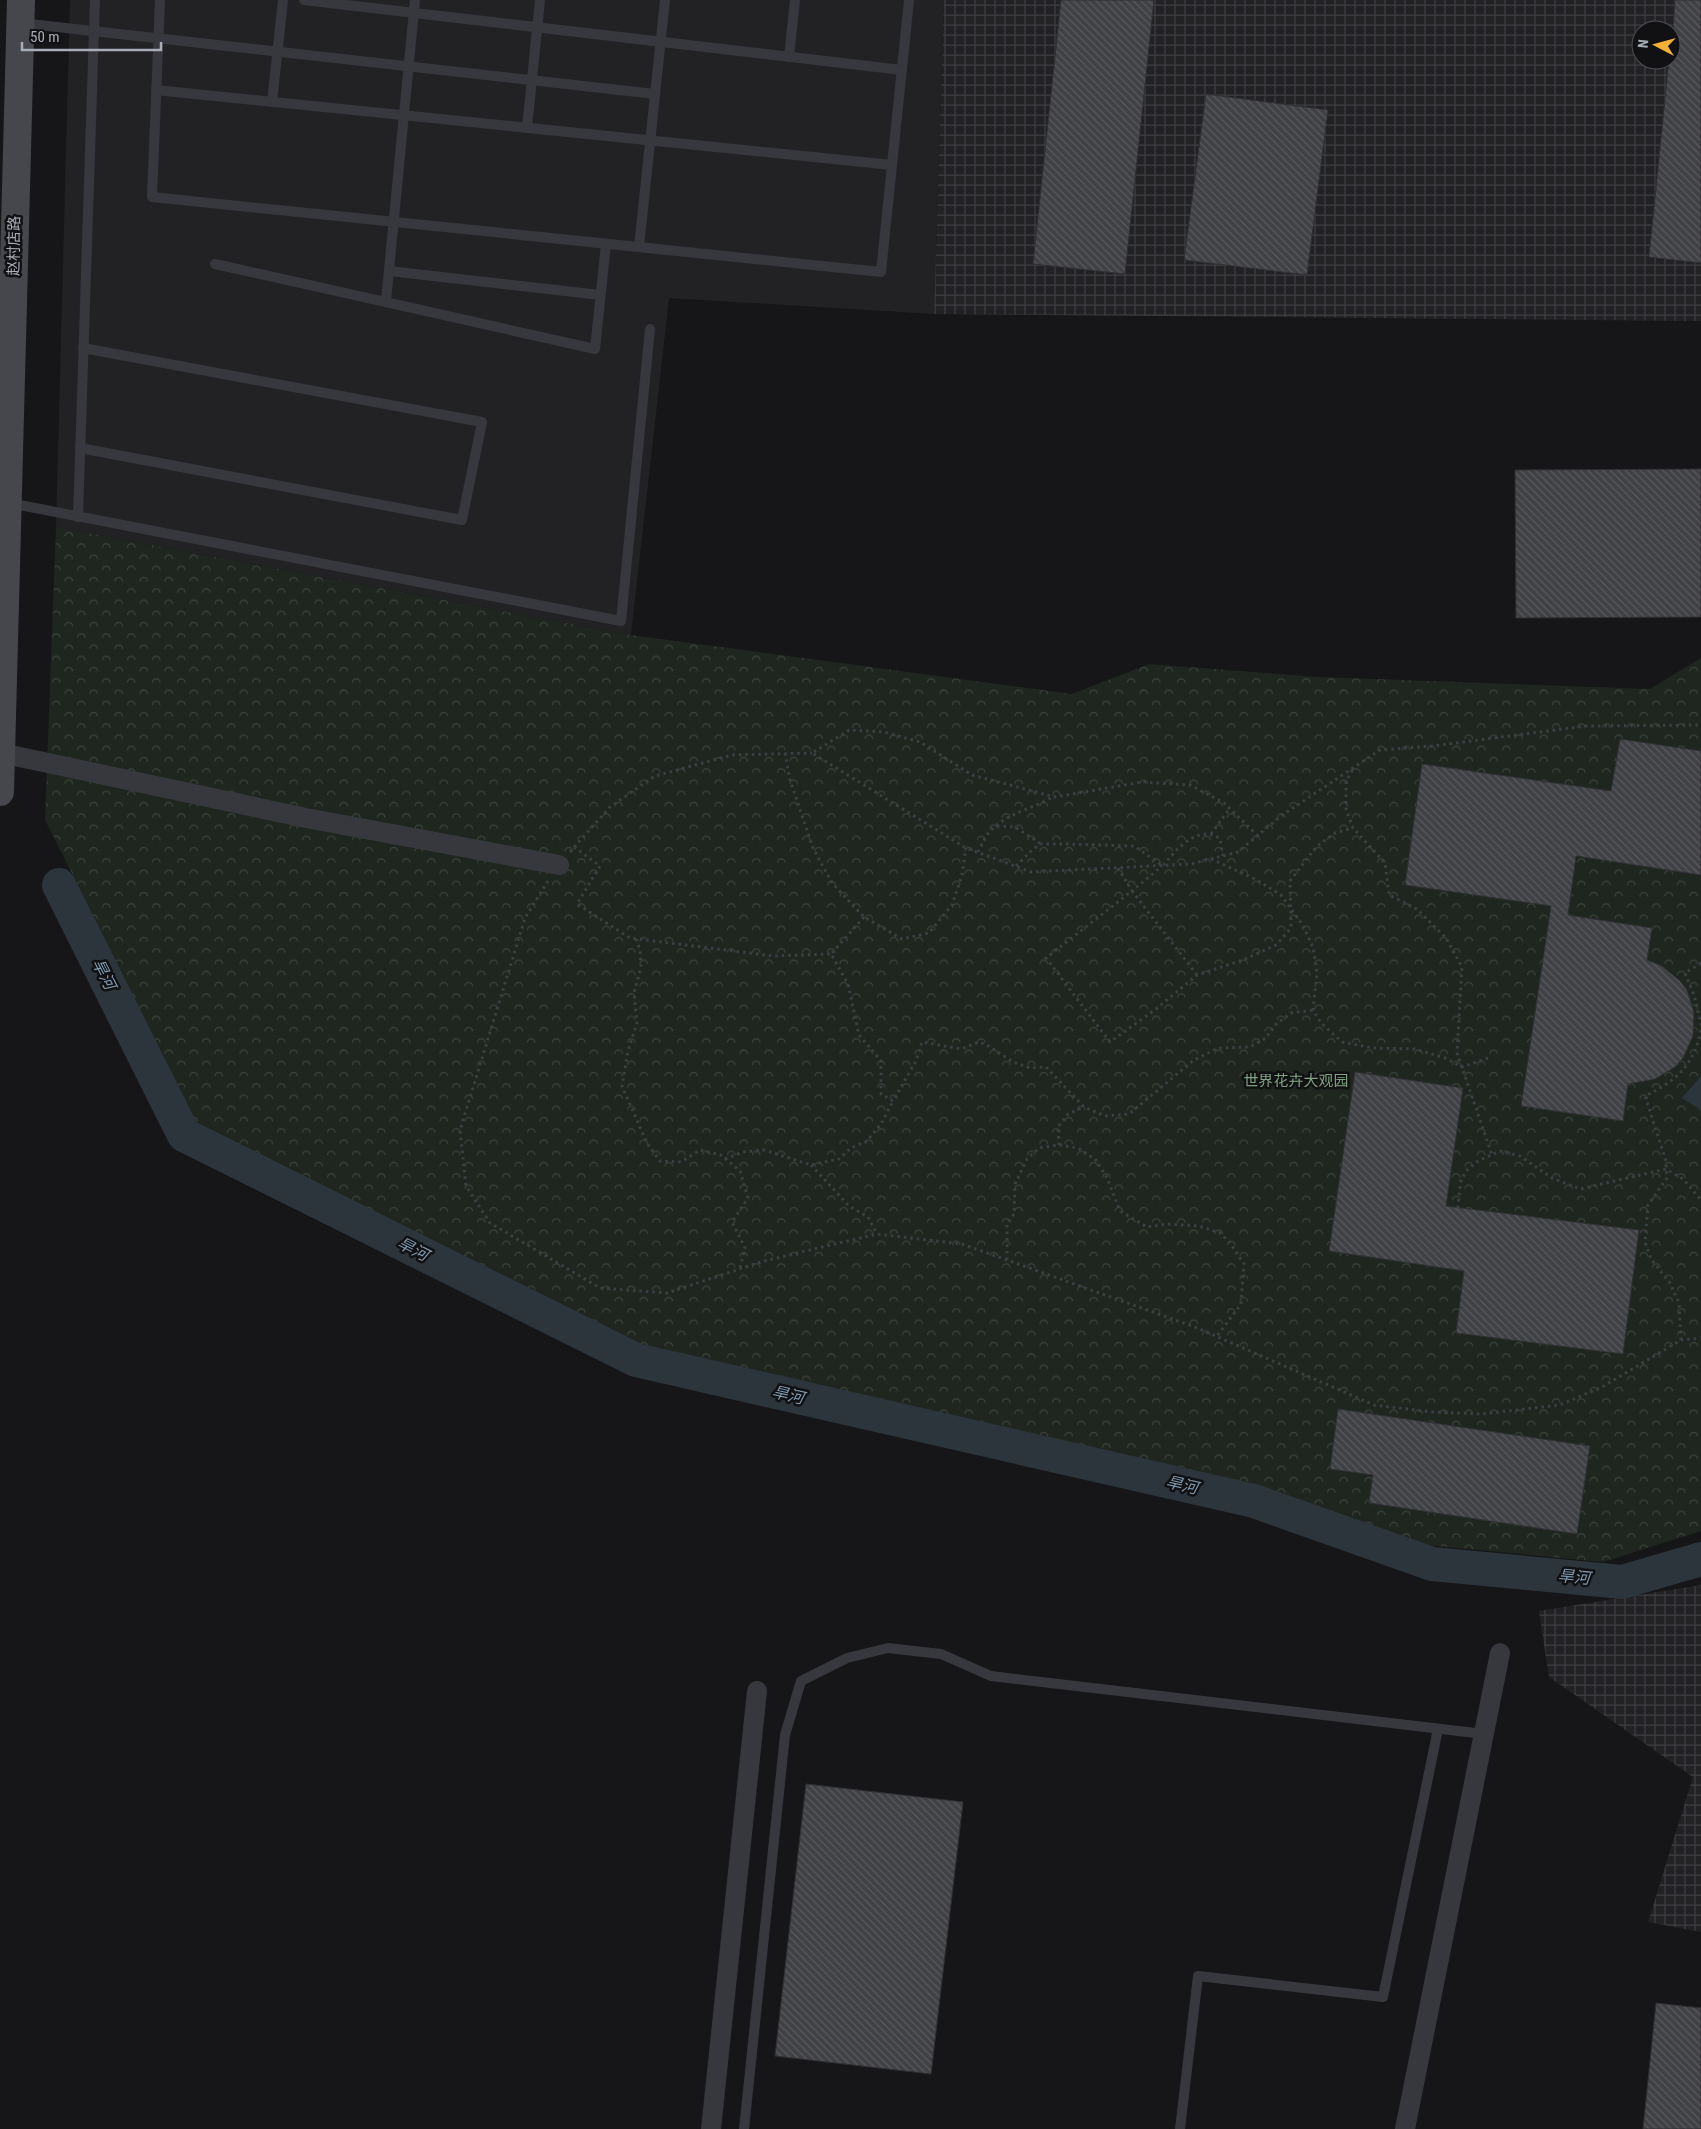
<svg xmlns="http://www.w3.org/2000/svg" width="1701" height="2129" font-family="'Roboto Condensed','Noto Sans SC',sans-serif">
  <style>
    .built { fill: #222225 }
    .industrial { fill: url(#industrial-grid); fill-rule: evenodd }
    .park { fill: url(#park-crowns) }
    .water { fill: #2c353c }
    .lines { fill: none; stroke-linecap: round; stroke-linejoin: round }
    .river { stroke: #2c353c; stroke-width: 34 }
    .building { fill: url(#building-back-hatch); stroke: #303034 }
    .path { stroke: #3d3f44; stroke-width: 3; stroke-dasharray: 2.5 4; stroke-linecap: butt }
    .service { stroke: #37383d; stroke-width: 10 }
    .minor { stroke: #37383d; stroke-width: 20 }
    .secondary { stroke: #45474d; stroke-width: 28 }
    .labels { text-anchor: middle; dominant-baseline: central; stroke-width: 5; stroke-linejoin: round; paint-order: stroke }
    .street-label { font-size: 15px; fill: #a8adb8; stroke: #111113 }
    .park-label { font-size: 15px; fill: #7fa381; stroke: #111113 }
    .water-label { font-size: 16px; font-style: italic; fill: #7f9bb3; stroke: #111113 }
  </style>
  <defs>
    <pattern id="industrial-grid" width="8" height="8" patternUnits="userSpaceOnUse" patternTransform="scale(1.25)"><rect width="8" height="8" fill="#222225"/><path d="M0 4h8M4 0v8" fill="none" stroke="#3f3f43"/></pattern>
    <pattern id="park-crowns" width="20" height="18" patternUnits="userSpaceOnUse" patternTransform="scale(1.25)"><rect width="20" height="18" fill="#1e261f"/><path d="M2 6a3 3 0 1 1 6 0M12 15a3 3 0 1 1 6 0" fill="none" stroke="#3c433d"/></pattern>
    <pattern id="building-back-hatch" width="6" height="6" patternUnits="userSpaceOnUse" patternTransform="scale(1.25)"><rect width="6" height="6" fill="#404145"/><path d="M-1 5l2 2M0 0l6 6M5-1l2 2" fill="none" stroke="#595a5e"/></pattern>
  </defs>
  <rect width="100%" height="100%" fill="#161618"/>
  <path class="built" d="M70 0H944L934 314 669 298 631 635 56 527Z"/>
  <g class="industrial">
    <path d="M944 0H1701V321L934 314ZM1641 30H1671V60H1641Z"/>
    <path d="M1701 1585V1932L1648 1922 1693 1777 1549 1677 1539 1611Z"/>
  </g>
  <path class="park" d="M56 527 631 635 1072 694 1149 664 1318 677 1650 689 1701 658V1531L1603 1562 1426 1545 1242 1483 731 1381 614 1333 191 1120 90 982 92 913 45 820Z"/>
  <path class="water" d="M1701 1076V1112L1698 1108 1682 1098Z"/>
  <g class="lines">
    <path class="river" d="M59 885 184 1135 636 1360 1254 1501 1432 1564 1622 1582 1701 1559"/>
  </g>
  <g class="building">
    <path d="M1061 0H1154L1125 274 1033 264Z"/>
    <path d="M1675 0H1701V263L1649 257 1669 60H1671Z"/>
    <path d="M1206 94 1328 110 1307 275 1184 260Z"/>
    <path d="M1701 469V617L1516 618 1515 470Z"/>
    <path d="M1620 739 1701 751V875L1576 856 1568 915 1652 928 1647 960 1662 966 1680 981 1687 990 1694 1013 1693 1036 1683 1058 1675 1067 1655 1079 1628 1084 1623 1121 1521 1106 1551 906 1405 885 1422 764 1611 791Z"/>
    <path d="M1355 1072 1463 1088 1446 1206 1639 1230 1623 1354 1456 1333 1464 1271 1329 1251Z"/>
    <path d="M1338 1409 1590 1446 1577 1534 1369 1503 1373 1475 1330 1469Z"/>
    <path d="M806 1784 963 1802 931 2074 775 2056Z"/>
    <path d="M1656 2003 1701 2008V2129H1643Z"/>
  </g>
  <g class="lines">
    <g class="path">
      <path d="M785 753 790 780 813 848 832 883 864 917 902 939 929 933 952 905 962 875 966 848"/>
      <path d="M1352 770 1346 782V809L1353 828 1385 863 1389 895 1417 909 1446 938 1462 967 1457 1053 1492 1155"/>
      <path d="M997 826 1015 827 1041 844"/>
      <path d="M1211 834 1230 808"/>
      <path d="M1258 836 1224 803 1190 785 1142 782 1055 797 972 775 920 742 884 732 849 730 812 753 966 848 1031 872 1191 864 1238 852 1281 816 1380 750 1433 746 1586 726 1701 725"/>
      <path d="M574 847 600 866 577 904 630 938 773 956 831 954"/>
      <path d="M570 852 610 807 655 776 732 755 812 753"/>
      <path d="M978 852C982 845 986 834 993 828 1010 813 1033 808 1053 797"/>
      <path d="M1211 859 1257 880 1281 895 1302 924 1313 947 1317 973 1313 1010 1321 1023 1342 1042 1373 1048 1415 1049 1445 1058 1462 1067 1491 1057"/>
      <path d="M1016 866 1033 849 1041 844H1068L1134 846 1163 866C1175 850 1199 823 1220 839L1223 856"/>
      <path d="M1118 868 1132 891 1162 866"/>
      <path d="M548 881 525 918 460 1130 466 1186 490 1223 600 1288 667 1293 764 1261 877 1234 962 1244 1195 1327 1374 1405 1432 1412 1482 1414 1560 1405 1602 1387 1681 1340 1701 1338"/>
      <path d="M864 917 831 954 848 984 859 1035 881 1061V1094L893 1101 916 1061 922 1042 961 1049 979 1042 987 1045 1013 1062 1030 1068 1046 1067 1084 1107 1105 1116 1129 1114 1194 1060 1218 1048 1250 1047 1266 1038 1275 1025 1291 1013 1313 1010"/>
      <path d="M636 939 640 950 641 967 634 993 637 1023 628 1051 622 1086 647 1143 660 1161 681 1162 700 1150 721 1155 740 1171 748 1198 732 1222 745 1248 740 1268"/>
      <path d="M1701 963 1685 973 1694 995 1701 1025"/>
      <path d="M1197 975 1132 891 1046 958 1110 1042 1156 1009 1197 975 1243 960 1276 945 1291 928 1290 881 1316 847 1335 833 1353 828"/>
      <path d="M1059 1145 1058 1127 1068 1114 1084 1107"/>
      <path d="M725 1159 743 1152 764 1150 811 1165 839 1159 851 1148 867 1141 881 1124 893 1101"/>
      <path d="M811 1165 849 1206 868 1217 877 1234"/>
      <path d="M1456 1221 1461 1180 1467 1170 1478 1161 1500 1151 1520 1156 1552 1178 1580 1189 1666 1169 1683 1179 1701 1200"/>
      <path d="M1007 1260V1224L1014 1214 1015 1184 1027 1159 1039 1148 1059 1145 1078 1148 1096 1160 1107 1178 1120 1211 1147 1227 1167 1224 1199 1226 1220 1233 1230 1243 1244 1264 1241 1304 1217 1336"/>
      <path d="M1681 1340 1679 1303 1670 1283 1651 1259 1645 1242 1648 1205 1667 1178 1666 1161 1645 1096C1677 1080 1694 1066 1701 1029"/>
    </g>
    <g class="service">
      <path d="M160 0 152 197 881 272 909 0"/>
      <path d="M304 0 902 70"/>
      <path d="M21 23 655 94"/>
      <path d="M789 57 795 0"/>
      <path d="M156 90 892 165"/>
      <path d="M272 102 283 0"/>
      <path d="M527 128 540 0"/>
      <path d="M639 247 665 0"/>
      <path d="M215 264 595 349 606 244"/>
      <path d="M389 271 600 295"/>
      <path d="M386 301 415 0"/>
      <path d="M80 448 462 520 482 422 83 348"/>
      <path d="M9 503 621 621 650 329"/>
      <path d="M78 517 95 0"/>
      <path d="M744 2129 785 1735 801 1681 847 1658 888 1648 941 1654 991 1676 1484 1734"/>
      <path d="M1180 2129 1198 1976 1383 1997 1438 1729"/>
    </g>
    <g class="minor">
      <path d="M1 753 306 818 559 865"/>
      <path d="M711 2129 757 1691"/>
      <path d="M1405 2129 1500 1653"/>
    </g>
    <path class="secondary" d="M0 792 21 0"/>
  </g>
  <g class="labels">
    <g class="street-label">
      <text transform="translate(14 246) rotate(-89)">赵村店路</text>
    </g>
    <g class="park-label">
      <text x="1296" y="1081">世界花卉大观园</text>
    </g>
    <g class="water-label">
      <text transform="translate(104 974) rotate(63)">旱河</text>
      <text transform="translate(413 1249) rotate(27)">旱河</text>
      <text transform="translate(788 1395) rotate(13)">旱河</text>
      <text transform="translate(1182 1485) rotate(13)">旱河</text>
      <text transform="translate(1574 1577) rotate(5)">旱河</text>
    </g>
  </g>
  <g transform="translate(1656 45) rotate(276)"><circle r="24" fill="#111113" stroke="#4d4f55"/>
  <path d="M0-4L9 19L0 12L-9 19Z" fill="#f2b134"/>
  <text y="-8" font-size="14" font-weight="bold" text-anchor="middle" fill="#a8adb8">N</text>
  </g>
  <path d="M22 42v8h139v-8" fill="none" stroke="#a8adb8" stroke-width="2.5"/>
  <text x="30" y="42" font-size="15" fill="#a8adb8" stroke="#111113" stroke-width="4" paint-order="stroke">50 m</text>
</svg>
